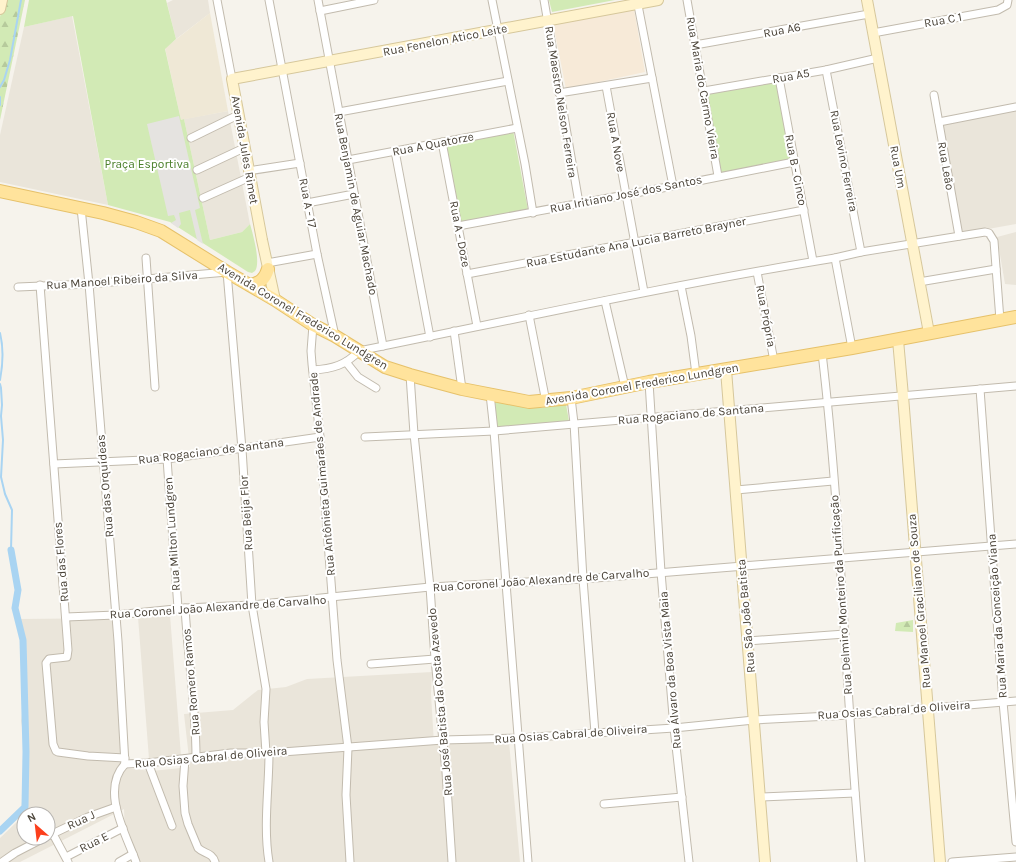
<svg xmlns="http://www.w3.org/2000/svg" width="1016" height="862" font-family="Karla,sans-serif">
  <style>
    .residential { fill: #eae5da; fill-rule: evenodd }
    .commercial { fill: #f7ead8 }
    .education { fill: #efe8d6 }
    .green { fill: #d2eab5 }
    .forest { fill: url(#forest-firs) }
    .parking { fill: #e5e3e0 }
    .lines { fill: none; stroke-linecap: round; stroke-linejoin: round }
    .stream { stroke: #a9d4f2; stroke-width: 2 }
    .canal { stroke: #a9d4f2; stroke-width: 7 }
    .street-casing { stroke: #c2bbae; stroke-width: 9 }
    .secondary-casing { stroke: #d6c79b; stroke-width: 12 }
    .primary-casing { stroke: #e6c16a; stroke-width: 14 }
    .street { stroke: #fff; stroke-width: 7 }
    .secondary { stroke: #fff3cd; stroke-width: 10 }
    .primary { stroke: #ffe39c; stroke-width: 12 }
    .labels { text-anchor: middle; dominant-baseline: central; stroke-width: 4; stroke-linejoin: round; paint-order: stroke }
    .street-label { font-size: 12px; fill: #4b4439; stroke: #fff }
    .park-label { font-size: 12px; fill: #4a7f2a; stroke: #fff }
  </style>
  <defs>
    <pattern id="forest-firs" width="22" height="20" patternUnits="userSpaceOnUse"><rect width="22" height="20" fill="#d2eab5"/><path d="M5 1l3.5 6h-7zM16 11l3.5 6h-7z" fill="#b6ca9c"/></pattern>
  </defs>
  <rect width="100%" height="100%" fill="#f6f3ec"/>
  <g class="residential">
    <path d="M173 0H208L210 13 176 39 167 3Z"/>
    <path d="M72 16 108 205 0 182V135L24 27Z"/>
    <path d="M1016 109V224L960 234 941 124Z"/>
    <path d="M228 111 250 224 242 232 210 240 184 119Z"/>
    <path d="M1016 232V285L1005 284 997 237Z"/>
    <path d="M170 615 181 756 149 759 138 617Z"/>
    <path d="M120 618 123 768 152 771 190 767 184 714 233 710 258 690 286 687 307 679 432 672 431 694 434 744 509 742 520 862H136L125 835 124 809 20 862H0V838L20 819 27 757 21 721 26 688 19 619ZM24 814H48V838H24Z"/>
  </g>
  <path class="commercial" d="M634 9 645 72 566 89 553 23Z"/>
  <path class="education" d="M210 13 228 111 181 120 165 48Z"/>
  <g class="green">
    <path d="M29 0H166L176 39 165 49 181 120 184 119 210 240 242 232 250 224C253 234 261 263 255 271L252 273 248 272 170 222 108 205 73 16 24 27Z"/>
    <path d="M549 0H615L552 12Z"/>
    <path d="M776 79 791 159 721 173 705 92Z"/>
    <path d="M513 130 528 210 459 222 444 142Z"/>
    <path d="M495 402 541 408 566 404 570 427 497 433Z"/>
  </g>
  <g class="forest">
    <path d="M3 0H25L0 120V17Z"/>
    <path d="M913 620V632L895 631 896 623Z"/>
  </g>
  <path class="parking" d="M179 116 200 208 195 210 203 244 197 240 190 210 179 213 181 224 178 228 171 223 176 220 174 215 168 216 147 124Z"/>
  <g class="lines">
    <g class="stream">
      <path d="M0 87 4 80 10 60 21 0"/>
      <path d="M0 97V105"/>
      <path d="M0 333C4 349 3 364 0 380"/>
      <path d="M0 384 1 388 2 405 1 416 3 440 1 477 5 494 12 510 11 550"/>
      <path d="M25 807 27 814"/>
    </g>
    <path class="canal" d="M0 831 25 807 26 752 23 640 15 608 18 590 11 550"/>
    <defs>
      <g id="street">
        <path d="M217 0 232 79"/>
        <path d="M269 0 317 254 335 336"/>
        <path d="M318 0 383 346"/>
        <path d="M492 0 525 164 533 213"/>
        <path d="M544 0 579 203"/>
        <path d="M637 0 673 186"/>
        <path d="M687 0 718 176"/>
        <path d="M320 11 374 0"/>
        <path d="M873 33 998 10 1007 5 1008 0"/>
        <path d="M695 45 869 14"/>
        <path d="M826 70 861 252"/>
        <path d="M779 78 813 261"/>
        <path d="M606 86 644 292"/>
        <path d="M704 91 826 70 878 58"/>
        <path d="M559 93 652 78"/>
        <path d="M934 95 959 236"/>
        <path d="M339 112 508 81"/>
        <path d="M939 122 1016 107"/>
        <path d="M191 138 238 115"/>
        <path d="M442 142 477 326"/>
        <path d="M395 151 430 337"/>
        <path d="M348 160 517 128"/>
        <path d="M197 170 244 148"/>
        <path d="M248 171 300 163"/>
        <path d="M203 198 250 177"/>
        <path d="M307 203 354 194"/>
        <path d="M81 208 89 284 118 641 125 764"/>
        <path d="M458 226 673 186 794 162"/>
        <path d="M146 258 155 387"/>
        <path d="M835 258 852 348"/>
        <path d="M267 263 317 254"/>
        <path d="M757 272 774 361"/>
        <path d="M467 274 804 210"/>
        <path d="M919 282 996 269"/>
        <path d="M40 285 68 650 67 657 49 659 46 663 53 744 56 751 58 752 88 756 125 758"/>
        <path d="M681 286 691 336 696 374"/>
        <path d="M18 287 89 284 227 272 242 449 252 605 266 689 264 722 266 753"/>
        <path d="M605 301 625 387"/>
        <path d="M529 315 546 402"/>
        <path d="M313 325 311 351 312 364 320 437 337 660 348 748 346 795 350 862"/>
        <path d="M454 331 462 389"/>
        <path d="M822 353C842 522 845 692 861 862"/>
        <path d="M346 362 358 377 376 388"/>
        <path d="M313 370C332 369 346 365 359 351 517 319 675 284 835 258L861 252 985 232 989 233 994 241 1000 320"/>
        <path d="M410 375 414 434 430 587 435 659 446 772 452 862"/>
        <path d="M649 382 661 572 674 728 689 862"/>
        <path d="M980 389 1003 702 1016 842"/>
        <path d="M490 394 494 431 528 862"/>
        <path d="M571 398 574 423 583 579 595 733"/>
        <path d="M365 437 494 431 1016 386"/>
        <path d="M167 459 178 608"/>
        <path d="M54 464 167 459 320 437"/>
        <path d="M736 490 833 481"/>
        <path d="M185 608C188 658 196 707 196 757"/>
        <path d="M66 617 116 615 185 608 252 605 430 587 583 579 1016 544"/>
        <path d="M748 641 845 634"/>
        <path d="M371 664 435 659"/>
        <path d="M269 753C269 789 263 826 269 862"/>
        <path d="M185 759 183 786 185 813 188 824 198 848C204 854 212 852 215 862"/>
        <path d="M148 763 172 826"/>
        <path d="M125 764 148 763 231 753H269L443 740 519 738 674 728 754 720 849 715 1016 701"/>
        <path d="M125 764C100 790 126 834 136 862"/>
        <path d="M760 797 855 793"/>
        <path d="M604 804 682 797"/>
        <path d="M53 834 68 862"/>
        <path d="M48 836 88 817 116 807"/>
        <path d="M66 857 123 828"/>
        <path d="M2 862 15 853 44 838"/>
        <path d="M119 862 133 854"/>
        <path d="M952 862 1016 857"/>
      </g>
      <g id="secondary">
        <path d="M867 0 929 333"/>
        <path d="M0 9 2 0"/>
        <path d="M275 300 262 240 232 79 658 0"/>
        <path d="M898 340 903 396 940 862"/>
        <path d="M726 370 765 862"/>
      </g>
      <g id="primary">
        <path d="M0 191 103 213 136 222 161 231 227 272 275 300 313 325 335 336 385 367 410 375 462 389 529 402 571 398 649 382 852 348 1016 317"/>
        <path d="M250 285C260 283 265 279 268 269"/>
      </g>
    </defs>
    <use href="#street" class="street-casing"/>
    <use href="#secondary" class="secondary-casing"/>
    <use href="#primary" class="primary-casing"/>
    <use href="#street" class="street"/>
    <use href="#secondary" class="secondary"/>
    <use href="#primary" class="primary"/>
  </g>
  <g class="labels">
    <g class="street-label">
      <text transform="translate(943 20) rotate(-10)">Rua C 1</text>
      <text transform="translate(782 30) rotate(-11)">Rua A6</text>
      <text transform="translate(445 40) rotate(-11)">Rua Fenelon Atico Leite</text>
      <text transform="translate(791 76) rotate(-10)">Rua A5</text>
      <text transform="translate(703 88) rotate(80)">Rua Maria do Carmo Vieira</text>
      <text transform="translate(561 102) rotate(81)">Rua Maestro Nelson Ferreira</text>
      <text transform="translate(616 142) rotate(80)">Rua A Nove</text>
      <text transform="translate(433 144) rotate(-11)">Rua A Quatorze</text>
      <text transform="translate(245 150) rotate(80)">Avenida Jules Rimet</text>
      <text transform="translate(844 161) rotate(79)">Rua Levino Ferreira</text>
      <text transform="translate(946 166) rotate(80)">Rua Leão</text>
      <text transform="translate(898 167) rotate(79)">Rua Um</text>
      <text transform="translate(796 170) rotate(79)">Rua B - Cinco</text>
      <text transform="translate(626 194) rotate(-11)">Rua Iritiano José dos Santos</text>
      <text transform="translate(308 203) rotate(79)">Rua A - 17</text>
      <text transform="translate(356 204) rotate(79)">Rua Benjamin de Aguiar Machado</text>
      <text transform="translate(460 234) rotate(79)">Rua A - Doze</text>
      <text transform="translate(636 242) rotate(-11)">Rua Estudante Ana Lucia Barreto Brayner</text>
      <text transform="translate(122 280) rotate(-4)">Rua Manoel Ribeiro da Silva</text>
      <text transform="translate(303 316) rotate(31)">Avenida Coronel Frederico Lundgren</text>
      <text transform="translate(766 316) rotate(79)">Rua Própria</text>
      <text transform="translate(642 384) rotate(-10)">Avenida Coronel Frederico Lundgren</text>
      <text transform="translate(691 414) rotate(-5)">Rua Rogaciano de Santana</text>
      <text transform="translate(211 451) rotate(-7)">Rua Rogaciano de Santana</text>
      <text transform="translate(322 474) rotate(-95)">Rua Antônieta Guimarães de Andrade</text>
      <text transform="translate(105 486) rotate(-95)">Rua das Orquídeas</text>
      <text transform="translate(246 513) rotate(-94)">Rua Beija Flor</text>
      <text transform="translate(172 534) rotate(-94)">Rua Milton Lundgren</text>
      <text transform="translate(61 562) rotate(-95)">Rua das Flores</text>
      <text transform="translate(541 580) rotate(-4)">Rua Coronel João Alexandre de Carvalho</text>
      <text transform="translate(841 595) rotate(-94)">Rua Delmiro Monteiro da Purificação</text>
      <text transform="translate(919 601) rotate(-95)">Rua Manoel Graciliano de Souza</text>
      <text transform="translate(218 607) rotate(-4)">Rua Coronel João Alexandre de Carvalho</text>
      <text transform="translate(746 616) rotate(-95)">Rua São João Batista</text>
      <text transform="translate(997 616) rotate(-94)">Rua Maria da Conceição Viana</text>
      <text transform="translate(670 670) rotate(-95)">Rua Álvaro da Boa Vista Maia</text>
      <text transform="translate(191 682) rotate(-95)">Rua Romero Ramos</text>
      <text transform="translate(440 702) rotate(-95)">Rua José Batista da Costa Azevedo</text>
      <text transform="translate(894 710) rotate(-4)">Rua Osias Cabral de Oliveira</text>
      <text transform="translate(571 734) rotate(-4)">Rua Osias Cabral de Oliveira</text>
      <text transform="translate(211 757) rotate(-5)">Rua Osias Cabral de Oliveira</text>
      <text transform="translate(81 820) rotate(-25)">Rua J</text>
      <text transform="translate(94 842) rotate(-27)">Rua E</text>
    </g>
    <g class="park-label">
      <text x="147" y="164">Praça Esportiva</text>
    </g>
  </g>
  <g transform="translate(36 826) rotate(332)"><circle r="19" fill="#ffffff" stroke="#b7b4b0"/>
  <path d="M0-3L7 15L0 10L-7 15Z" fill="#fc3f1d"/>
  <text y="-6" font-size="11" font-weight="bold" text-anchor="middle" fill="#4b4439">N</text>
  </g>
</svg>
